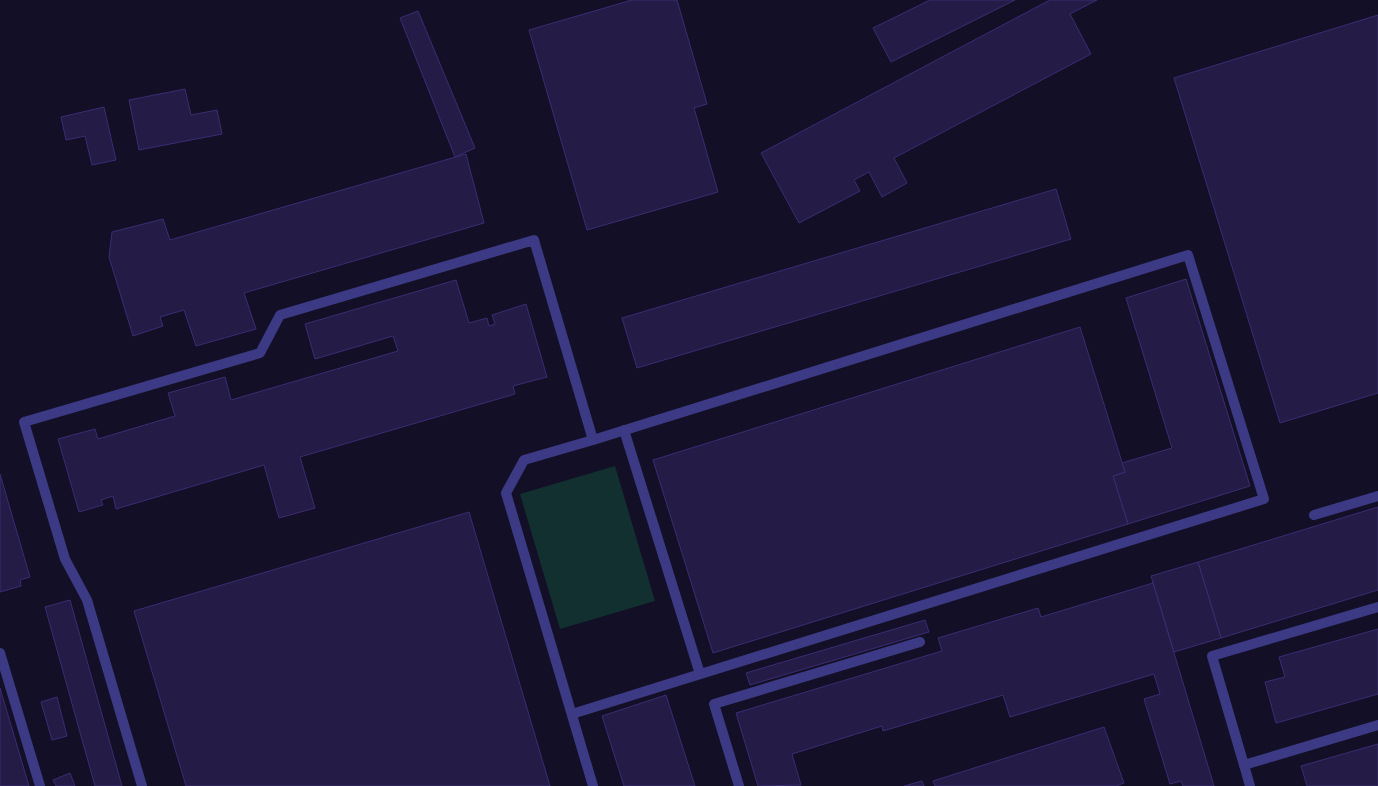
<svg xmlns="http://www.w3.org/2000/svg" width="1378" height="786" font-family="'Sofia Sans Condensed',sans-serif">
  <style>
    .green { fill: #12302f }
    .building { fill: #241b47; stroke: #3b2d73 }
    .lines { fill: none; stroke-linecap: round; stroke-linejoin: round }
    .minor { stroke: #3d3a85; stroke-width: 10 }
  </style>
  <rect width="100%" height="100%" fill="#130f26"/>
  <path class="green" d="M615 466 655 601 560 629 520 494Z"/>
  <g class="building">
    <path d="M632 0H677L707 104 694 108 718 192 587 230 529 30Z"/>
    <path d="M930 0H1015L891 62 873 28Z"/>
    <path d="M1050 0H1097L1070 14 1091 54 894 158 907 183 882 197 869 172 854 180 860 191 799 223 761 153Z"/>
    <path d="M418 11 475 148 455 157 400 18Z"/>
    <path d="M1378 15V393L1280 423 1174 78Z"/>
    <path d="M185 89 191 115 217 110 222 134 139 150 129 100Z"/>
    <path d="M104 107 116 160 92 165 85 136 66 140 61 117Z"/>
    <path d="M466 154 484 223 244 293 256 329 196 346 184 310 160 317 163 326 133 336 109 257 112 232 163 219 170 240Z"/>
    <path d="M1056 189 1071 239 637 368 622 318Z"/>
    <path d="M1186 279 1250 486 1128 524 1113 476 1125 472 1122 463 1172 448 1126 298Z"/>
    <path d="M456 280 469 323 487 318 489 326 495 324 492 315 526 304 547 377 513 386 515 394 300 457 315 508 279 518 264 465 116 509 113 496 101 500 103 505 79 512 58 439 95 429 98 439 175 416 168 393 225 377 231 400 398 351 393 336 315 359 305 324Z"/>
    <path d="M1080 327 1125 472 1113 476 1128 524 713 653 653 460Z"/>
    <path d="M0 474 30 577 20 580 21 586 0 592Z"/>
    <path d="M1378 507V590L1221 638 1198 562Z"/>
    <path d="M469 512 550 786H186L134 611Z"/>
    <path d="M1198 562 1221 638 1174 652 1151 576Z"/>
    <path d="M1153 583 1214 786H1183L1181 781 1170 784 1144 699 1160 694 1154 674 1010 717 1003 695 883 731 882 726 792 754 801 785 758 786 736 713 942 651 938 638 1038 608 1041 617Z"/>
    <path d="M70 600 122 786H95L45 607Z"/>
    <path d="M925 620 929 632 750 685 746 673Z"/>
    <path d="M1378 629V694L1276 723 1265 682 1285 677 1279 657Z"/>
    <path d="M0 688 29 786H0Z"/>
    <path d="M666 695 695 786H624L602 716Z"/>
    <path d="M57 697 67 736 52 740 41 702Z"/>
    <path d="M1104 727 1124 783 1116 786H935L933 781Z"/>
    <path d="M1378 744V786H1307L1301 766Z"/>
    <path d="M70 773 75 786H56L53 780Z"/>
    <path d="M922 781 924 786H904Z"/>
  </g>
  <g class="lines">
    <g class="minor">
      <path d="M624 430 700 674"/>
      <path d="M1314 515 1378 496"/>
      <path d="M0 653 40 786"/>
      <path d="M572 714 1264 499 1188 255 593 440"/>
      <path d="M1244 765 1212 656 1378 607"/>
      <path d="M142 786 87 600 65 559 24 422 260 353 280 315 534 240 593 440 524 460 506 493 593 786"/>
      <path d="M739 786 714 704 920 642"/>
      <path d="M1250 786 1244 765 1378 725"/>
    </g>
  </g>
</svg>
